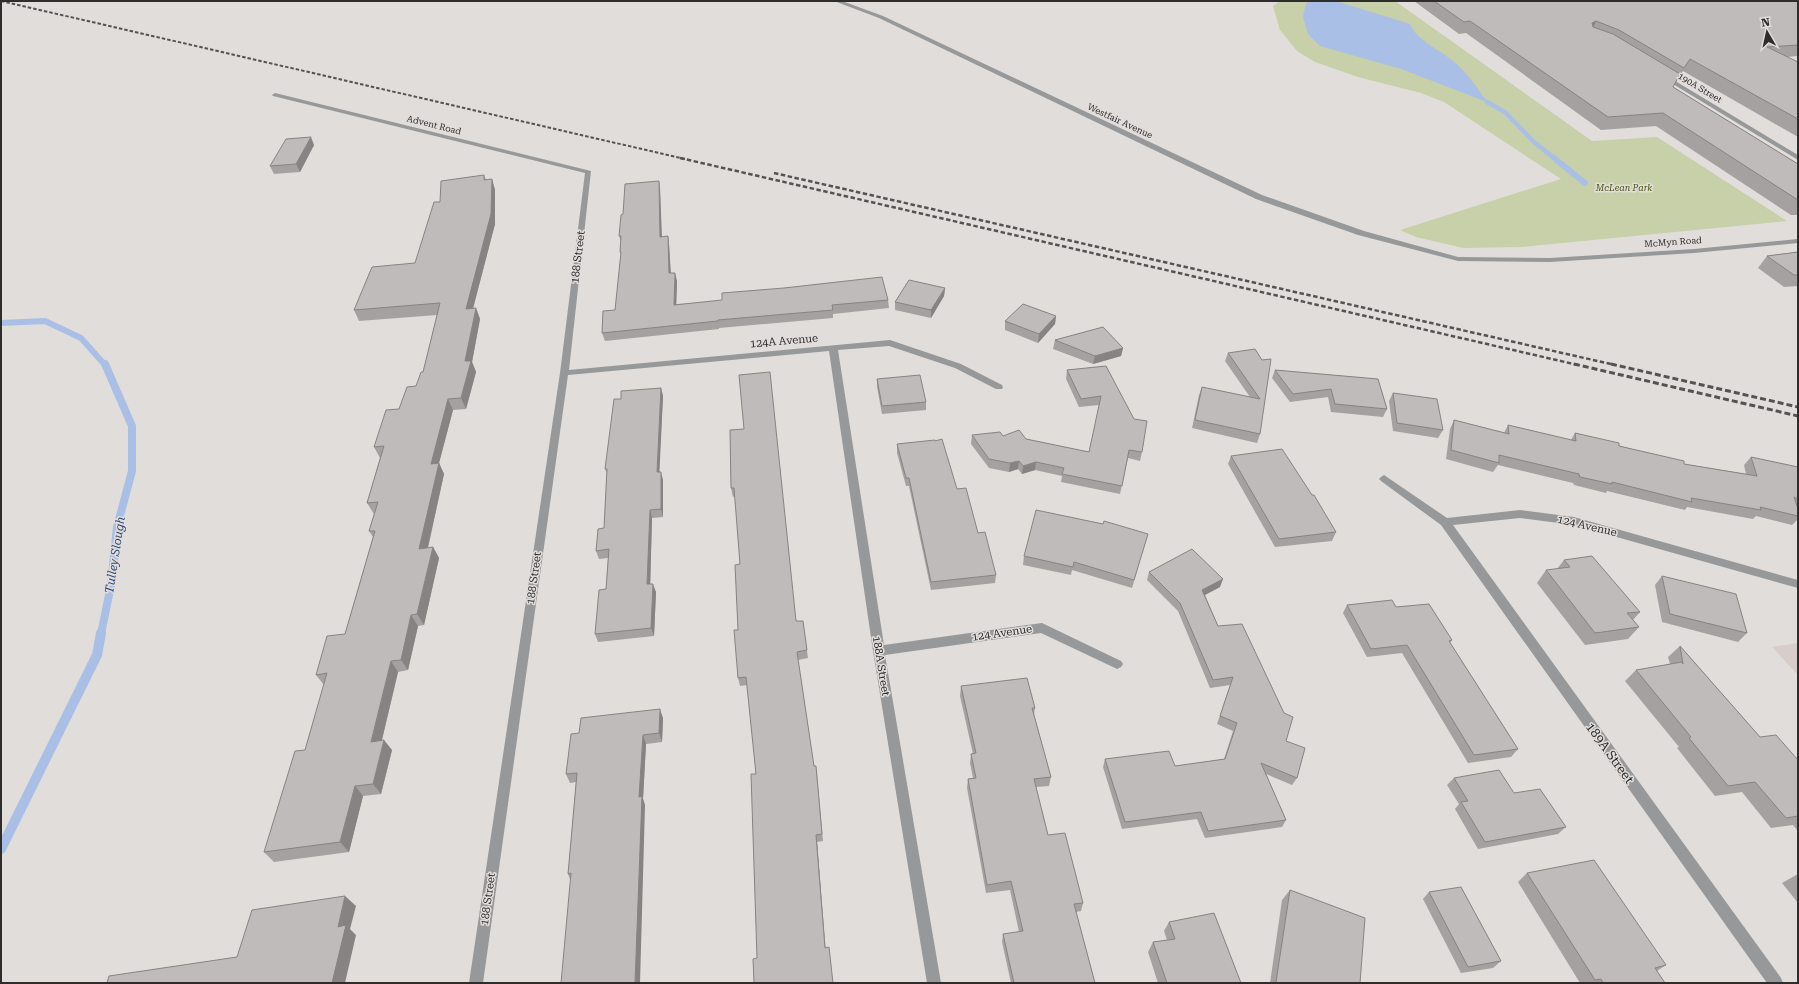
<svg xmlns="http://www.w3.org/2000/svg" width="1799" height="984" font-family="'Roboto Serif',serif">
  <style>
    .built { fill: #d8cdc8 }
    .green { fill: #c7d0a8 }
    .water { fill: #a9bfe6 }
    .lines { fill: none; stroke-linecap: round; stroke-linejoin: round }
    .stream-far3 { stroke: #a9bfe6; stroke-width: 4.5 }
    .stream-far2 { stroke: #a9bfe6; stroke-width: 6 }
    .stream-far1 { stroke: #a9bfe6; stroke-width: 8 }
    .stream { stroke: #a9bfe6; stroke-width: 10 }
    .minor { fill: #979899; fill-rule: evenodd }
    .rail-far2 { stroke: #555352; stroke-width: 2; stroke-dasharray: 3.5 2; stroke-linecap: butt }
    .rail-far1 { stroke: #555352; stroke-width: 2.5; stroke-dasharray: 4.5 2.5; stroke-linecap: butt }
    .rail { stroke: #555352; stroke-width: 3; stroke-dasharray: 6 3; stroke-linecap: butt }
    .wall { fill: #a4a1a0 }
    .shaded-wall { fill: #868382 }
    .building { fill: #bfbbba; stroke: #868382 }
    .labels { text-anchor: middle; dominant-baseline: central; stroke-width: 3; stroke-linejoin: round; paint-order: stroke }
    .far-street-label { font-size: 9px; fill: #2e2d2c; stroke: #e1dddb }
    .far-park-label { font-size: 9px; font-style: italic; fill: #48520b; stroke: #e1dddb }
    .street-label { font-size: 11px; fill: #2e2d2c; stroke: #e1dddb }
    .water-label { font-size: 12px; font-style: italic; fill: #2d487a; stroke: #e1dddb }
    .near-street-label { font-size: 13px; fill: #2e2d2c; stroke: #e1dddb }
  </style>
  <rect width="100%" height="100%" fill="#e1dddb"/>
  <path class="built" d="M1798 643V675L1772 647Z"/>
  <path class="green" d="M1280 1H1395L1592 141 1657 137 1787 221 1521 247 1463 248 1416 237 1400 230 1561 179 1444 102 1421 93 1358 77 1315 62 1297 51 1280 30 1273 6Z"/>
  <path class="water" d="M1308 1H1336L1410 24C1417 41 1439 49 1453 61 1467 73 1477 87 1487 102L1401 69 1320 46 1308 34 1303 17 1305 7Z"/>
  <g class="lines">
    <path class="stream-far3" d="M1487 102 1505 112 1533 141 1555 159"/>
    <g class="stream-far2">
      <path d="M1554 158 1585 183"/>
      <path d="M1 323 45 321 81 338 105 365"/>
    </g>
    <path class="stream-far1" d="M101 634 111 585 117 527 132 471V426L105 364"/>
    <path class="stream" d="M1 849 97 655 101 633"/>
    <g class="minor">
      <path d="M834 1H842L883 16 1262 195 1364 231 1458 257 1550 258 1694 249 1798 239V243L1694 253 1550 262 1458 261 1358 235 1256 199 879 18Z"/>
      <path d="M1663 76H1667L1798 155V160L1663 78Z"/>
      <path d="M275 93 591 171 569 370 890 340 961 364 1002 385 1003 387 1002 389H996L955 368 889 346 838 350 884 645 1042 623 1121 661 1123 664 1121 667 1117 669 1113 667 1041 633 885 655 941 983H927L873 651 829 351 568 375 483 983H469L560 373 585 173 273 96 272 95Z"/>
      <path d="M1384 475 1447 518 1520 510 1574 517 1798 580V588L1574 525 1520 518 1453 525 1781 978 1783 983H1767L1441 525 1381 481 1379 479 1381 477Z"/>
    </g>
    <path class="rail-far2" d="M1 1 685 159"/>
    <g class="rail-far1">
      <path d="M680 158 1578 365"/>
      <path d="M774 173 1615 365"/>
    </g>
    <g class="rail">
      <path d="M1574 364 1798 416"/>
      <path d="M1611 364 1798 407"/>
    </g>
  </g>
  <g class="wall">
    <path d="M1414 1H1798V56L1787 57 1798 62V137L1683 71 1673 87 1798 164V215H1791L1656 126 1601 130 1466 33 1459 34Z"/>
    <path d="M314 145 300 172 274 174 270 166Z"/>
    <path d="M484 175 486 180 492 179 495 190V224L473 308H476L480 319 472 362 476 372 466 409 453 410 439 463 444 474 428 548 433 547 439 558 424 625 418 626 408 670 398 672 382 740 392 750 381 794 363 796 349 852 274 862 264 852 305 750 324 685 316 675 345 634 373 537 369 531 374 514 367 503 380 458 374 447 399 409 416 386 423 372 437 315 359 321 354 310 415 263 440 202Z"/>
    <path d="M659 181 660 189 662 237 668 236 669 244 671 273 677 281 676 304 888 300 889 308 833 314V318L719 328V329L605 341 602 333 615 310 621 256 620 252 621 241 619 236 623 214Z"/>
    <path d="M1798 252V286L1784 287 1758 268 1767 256Z"/>
    <path d="M945 288 944 296 931 318 895 310V302Z"/>
    <path d="M1056 316 1055 324 1038 343 1005 330V321Z"/>
    <path d="M1055 340 1123 348 1121 356 1093 364 1053 349Z"/>
    <path d="M1228 353 1262 360 1260 434 1257 443 1192 428 1199 395 1202 387 1250 397 1225 361Z"/>
    <path d="M1106 366 1142 452 1140 461 1128 458 1120 494 1061 482 1062 476 1035 470 1022 474 1018 469 1009 472 989 468 971 444 972 435 1026 439 1089 452 1099 405 1079 407 1066 379 1067 370Z"/>
    <path d="M1275 370 1378 379 1387 409 1383 417 1331 412 1328 397 1290 402 1272 378Z"/>
    <path d="M877 379 926 402V410L882 414 877 387Z"/>
    <path d="M661 388 663 396 659 472 663 480V517L652 518 650 584 656 592 654 636 598 642 595 634 606 589 608 558 599 559 596 551 604 528 607 474 605 469 621 399Z"/>
    <path d="M1393 393 1443 430 1438 438 1393 431 1389 401Z"/>
    <path d="M1454 420 1504 433 1508 425 1571 440 1575 433 1684 464 1746 474 1744 465 1751 457 1798 467V519L1792 525 1756 516 1753 519 1687 507 1685 510 1607 491 1606 493 1574 485 1573 483 1498 465 1493 472 1446 459 1450 429Z"/>
    <path d="M730 430 796 621H803L808 658 798 660 814 766 817 774 823 841 817 842 825 948 757 958 756 774 747 685 740 686 738 678V630L740 564 735 496 733 497 731 488Z"/>
    <path d="M897 444 957 489 978 533 996 575 995 583 931 590 909 486H906L897 453Z"/>
    <path d="M1231 456 1336 532 1332 541 1275 547 1228 464Z"/>
    <path d="M1148 534 1132 588 1072 570 1071 575 1023 565 1024 556Z"/>
    <path d="M1564 560 1640 612 1633 620 1639 627 1628 639 1585 645 1537 583 1546 570 1557 569Z"/>
    <path d="M1149 572 1220 587 1205 595 1218 626 1286 741 1297 778 1292 785 1266 774 1286 820 1282 827 1205 838 1197 819 1122 829 1103 767 1105 759 1175 766 1224 759 1233 731 1217 724 1230 685 1210 688 1178 611 1147 580Z"/>
    <path d="M1662 576 1747 633 1738 642 1662 622 1655 585Z"/>
    <path d="M1347 605 1396 607 1452 640 1450 643 1518 749 1511 757 1468 763 1402 653 1367 657 1343 613Z"/>
    <path d="M1680 646 1760 737 1798 760V831L1793 825 1771 828 1742 792 1715 796 1677 748 1679 747 1625 681 1636 670 1670 664 1668 657Z"/>
    <path d="M961 686 1035 708 1034 714 1051 777 1049 786 1036 787 1048 835 1083 903 1081 911 1076 912 1095 983H1011L1002 942 1003 934 1019 932 1010 890 986 893 967 788 968 779 973 778 970 763 971 754H973L960 696Z"/>
    <path d="M663 718 662 742 646 744 643 799 645 805 570 879 568 874 576 782 570 783 566 774 579 733Z"/>
    <path d="M1454 778 1514 793 1566 827 1558 834 1478 849 1455 809 1459 804 1447 785Z"/>
    <path d="M1527 873 1666 965 1657 971 1665 983H1580L1518 882Z"/>
    <path d="M1798 874V903L1782 883Z"/>
    <path d="M1290 890 1360 983H1270L1282 900Z"/>
    <path d="M1429 892 1501 961 1493 968 1461 973 1423 899Z"/>
    <path d="M1169 922 1241 983H1158L1148 952 1153 942 1167 940 1164 931Z"/>
  </g>
  <g class="shaded-wall">
    <path d="M1596 21 1591 33 1592 23Z"/>
    <path d="M311 137 314 145 300 172 296 164Z"/>
    <path d="M492 179 495 190V224L470 320 466 309Z"/>
    <path d="M659 181 660 189 662 245 660 237Z"/>
    <path d="M668 236 669 244 671 281 669 273Z"/>
    <path d="M675 273 677 281 676 313 674 305Z"/>
    <path d="M945 288 944 296 931 318V310Z"/>
    <path d="M476 308 480 319 472 362 476 372 466 409 461 398 465 361Z"/>
    <path d="M1056 316 1055 324 1038 343 1039 334Z"/>
    <path d="M1123 348 1121 356 1093 364 1095 356Z"/>
    <path d="M661 388 663 396 659 481 657 472Z"/>
    <path d="M448 399 453 410 439 463 444 474 425 560 419 549 431 464Z"/>
    <path d="M1019 461 1018 469 1009 472 1010 463Z"/>
    <path d="M1036 462 1035 470 1022 474 1023 466Z"/>
    <path d="M661 472 663 480V517L661 509Z"/>
    <path d="M650 510 652 518 650 593 647 584Z"/>
    <path d="M433 547 439 558 424 625 417 614Z"/>
    <path d="M1223 579 1220 587 1199 598 1202 590Z"/>
    <path d="M653 584 656 592 654 636 651 628Z"/>
    <path d="M411 615 418 626 408 670 401 660Z"/>
    <path d="M391 661 398 672 379 752 371 742Z"/>
    <path d="M660 709 663 718 662 742 659 733Z"/>
    <path d="M643 735 646 744 643 799 645 805 640 983H635L639 797Z"/>
    <path d="M384 740 392 750 381 794 373 784Z"/>
    <path d="M355 786 363 796 349 852 340 842Z"/>
    <path d="M816 835 817 842 826 954 825 948Z"/>
    <path d="M345 896 356 906 350 929 356 935 345 983H332L338 927Z"/>
  </g>
  <g class="building">
    <path d="M1434 1H1798V45L1767 47 1798 62V119L1690 59 1684 68 1619 30 1596 21 1592 23 1593 27 1613 34 1680 74 1673 87 1798 164V200L1663 113 1608 117 1470 21 1464 22Z"/>
    <path d="M311 137 296 164 270 166 286 139Z"/>
    <path d="M484 175V180L492 179 491 214 466 309 476 308 465 361H471L461 398 448 399 431 464 439 463 419 549 433 547 417 614 411 615 401 660 391 661 371 742 384 740 373 784 355 786 340 842 264 852 295 751 305 750 327 673 316 675 327 636 345 634 375 531H369L378 502 367 503 384 446 374 447 386 410 399 409 407 387 416 386 421 372H423L440 303 354 310 372 267 415 263 434 202H440L441 181Z"/>
    <path d="M659 181 660 237 668 236 669 273H675L674 305 722 300V293L784 288 882 277 888 300 832 305 833 310 718 320V321L602 333 603 311 615 310 621 252H620L621 236H619L621 215 623 214 625 184Z"/>
    <path d="M1798 252V275H1794L1767 256Z"/>
    <path d="M909 280 945 288 931 310 895 302Z"/>
    <path d="M1023 304 1056 316 1039 334 1005 321Z"/>
    <path d="M1103 327 1123 348 1095 356 1055 340Z"/>
    <path d="M1255 349 1262 360 1271 359 1260 434 1195 420 1202 387 1260 399 1228 353Z"/>
    <path d="M1106 366 1134 419 1147 421 1142 452 1129 450 1122 486 1062 474 1064 468 1036 462 1023 466 1019 461 1010 463 989 459 972 435 1000 432 1003 436 1019 430 1026 439 1089 452 1101 396 1081 399 1067 370Z"/>
    <path d="M1275 370 1378 379 1387 409 1335 404 1331 389 1293 394Z"/>
    <path d="M770 372 796 621H803L807 650 797 652 814 766H816L822 834 816 835 825 948 829 947 833 983H754L753 959 757 958 751 774H756L746 677 738 678 734 630H738L735 565 740 564 734 488H731L730 430 744 429 739 375Z"/>
    <path d="M920 375 926 402 882 406 877 379Z"/>
    <path d="M661 388 657 472H661V509L650 510 647 584H653L651 628 595 634 599 590 606 589 609 549 596 551 598 529 604 528 607 469H605L614 399H621V391Z"/>
    <path d="M1393 393 1437 399 1443 430 1397 423Z"/>
    <path d="M1454 420 1509 434 1508 425 1576 441 1575 433 1619 443V446L1684 461V464L1757 476 1751 457 1798 467V499L1794 497 1798 509V516L1760 507 1761 510 1691 498 1692 502 1612 482V484L1580 477 1579 474 1499 455V463L1451 450Z"/>
    <path d="M942 439 957 489 966 488 978 533 985 532 996 575 931 582 909 478H906L897 444 935 440V441Z"/>
    <path d="M1282 449 1312 495H1314L1336 532 1279 539 1231 456Z"/>
    <path d="M1036 510 1103 524 1104 521 1148 534 1134 580 1074 562 1073 567 1024 556Z"/>
    <path d="M1192 549 1223 579 1202 590 1218 626 1242 624 1284 713 1293 717 1286 741 1305 748 1297 778 1261 763 1286 820 1208 831 1201 812 1125 822 1105 759 1169 751 1175 766 1225 759 1237 723 1220 716 1233 677 1213 680 1180 603 1149 572Z"/>
    <path d="M1592 556 1640 612 1627 613 1639 627 1595 633 1546 570 1570 567 1564 560Z"/>
    <path d="M1662 576 1736 594 1747 633 1670 614Z"/>
    <path d="M1392 600 1396 607 1429 604 1452 640 1449 641 1518 749 1474 755 1407 645 1371 649 1347 605Z"/>
    <path d="M1680 646 1760 737 1776 735 1798 760V816L1786 818 1755 782 1728 786 1689 738 1691 737 1636 670 1682 662 1683 664Z"/>
    <path d="M1027 678 1035 708H1032L1051 777 1034 779 1048 835 1065 833 1083 903 1074 904 1095 983H1014L1003 934 1023 931 1011 881 987 885 968 779 976 778 971 754 976 753 961 686Z"/>
    <path d="M660 709 659 733 643 735 639 797 642 796 635 983H561L571 873 568 874 577 773 566 774 571 734 579 733 581 718Z"/>
    <path d="M1499 770 1514 793 1540 789 1566 827 1485 842 1461 802 1468 801 1454 778Z"/>
    <path d="M1594 860 1666 965 1655 968 1665 983H1603L1601 979 1595 980 1527 873Z"/>
    <path d="M1461 887 1501 961 1468 967 1429 892Z"/>
    <path d="M1290 890 1365 918 1360 983H1278L1276 982Z"/>
    <path d="M345 896 338 927 346 925 332 983H107L109 976 237 957 252 910Z"/>
    <path d="M1214 913 1241 983H1167L1153 942 1175 939 1169 922Z"/>
  </g>
  <g class="labels">
    <g class="far-street-label">
      <text transform="translate(1700 88) rotate(31)">190A Street</text>
      <text transform="translate(1120 121) rotate(25)">Westfair Avenue</text>
      <text transform="translate(434 125) rotate(14)">Advent Road</text>
      <text transform="translate(1673 242) rotate(-4)">McMyn Road</text>
    </g>
    <g class="far-park-label">
      <text x="1624" y="188">McLean Park</text>
    </g>
    <g class="street-label">
      <text transform="translate(578 257) rotate(-83)">188 Street</text>
      <text transform="translate(784 341) rotate(-5)">124A Avenue</text>
      <text transform="translate(1587 526) rotate(13)">124 Avenue</text>
      <text transform="translate(534 578) rotate(-82)">188 Street</text>
      <text transform="translate(1002 633) rotate(-8)">124 Avenue</text>
      <text transform="translate(881 666) rotate(81)">188A Street</text>
      <text transform="translate(488 899) rotate(-82)">188 Street</text>
    </g>
    <g class="water-label">
      <text transform="translate(115 555) rotate(-81)">Tulley Slough</text>
    </g>
    <g class="near-street-label">
      <text transform="translate(1610 753) rotate(54)">189A Street</text>
    </g>
  </g>
  <rect width="1799" height="984" fill="none" stroke="#2e2d2c" stroke-width="4"/>
  <g transform="translate(1767 32) rotate(351)" stroke="#e1dddb" stroke-width="3" paint-order="stroke">
  <path d="M0-3L7 15L0 10L-7 15Z" fill="#2e2d2c"/>
  <text y="-6" font-size="11" font-weight="bold" text-anchor="middle" fill="#2e2d2c">N</text>
  </g>
</svg>
